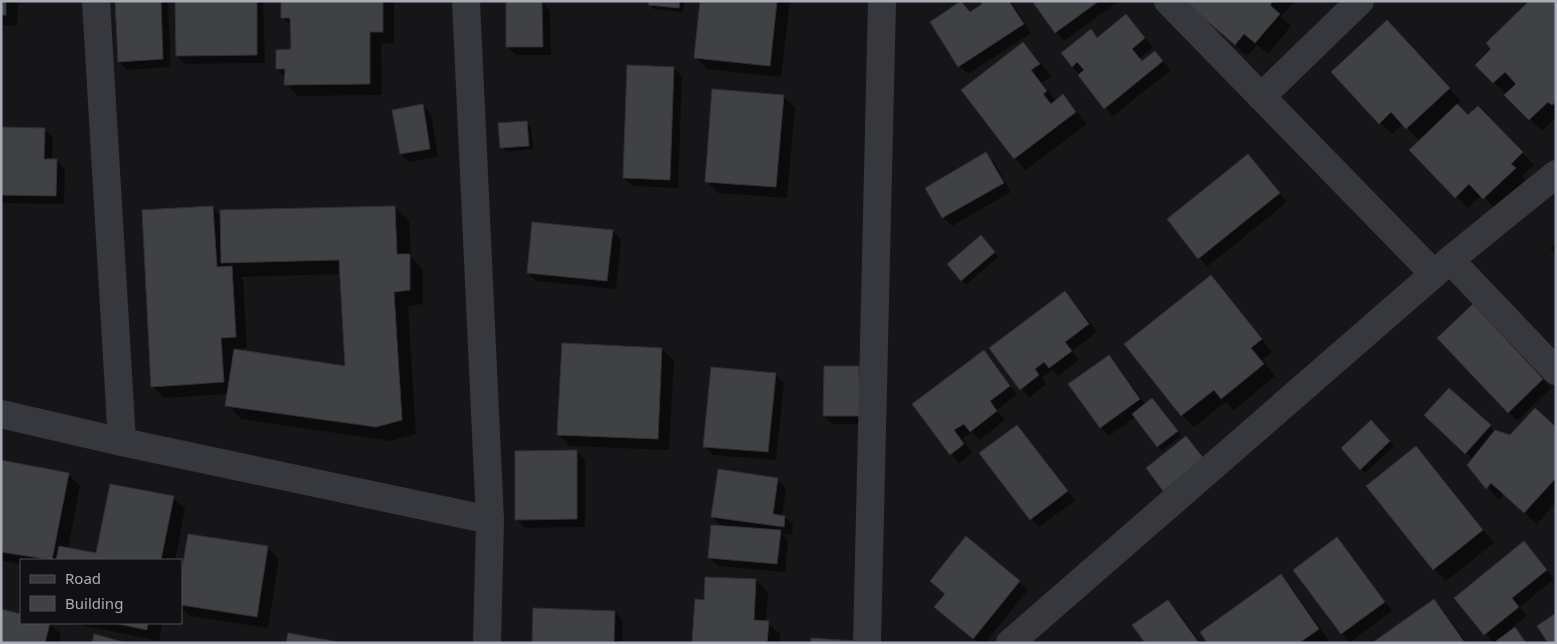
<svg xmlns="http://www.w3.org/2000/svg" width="1557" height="644" font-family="'Noto Sans',sans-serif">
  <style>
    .shadow { fill: #0007; fill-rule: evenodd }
    .building { fill: #404145; stroke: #303034 }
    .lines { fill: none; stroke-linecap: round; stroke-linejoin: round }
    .street { stroke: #37383d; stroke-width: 28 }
  </style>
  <rect width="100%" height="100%" fill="#161618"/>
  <g class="shadow">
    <path d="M1 1H18L17 26 1 25Z"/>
    <path d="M116 1H168L171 67 127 70 119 61Z"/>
    <path d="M176 1H263L265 63 185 64 177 56Z"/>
    <path d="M282 1H394V43L381 44 382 95 298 96 286 84V78L277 69 292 51V26L282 17Z"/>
    <path d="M650 1H684L683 12 654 9 650 5Z"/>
    <path d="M702 1H790L781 77 707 69 695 57Z"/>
    <path d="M982 1H1011L1031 33 968 74 959 66 962 2 972 13 984 4Z"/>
    <path d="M1033 1H1119L1064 41 1056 32Z"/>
    <path d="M1186 1H1295L1281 17 1291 26 1268 54 1257 45 1247 56Z"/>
    <path d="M1556 1V118L1542 131 1477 65 1493 49Z"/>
    <path d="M542 2 550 11 551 55H516L508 47Z"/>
    <path d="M1126 16 1153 47 1140 58 1143 62 1155 52 1171 70 1113 116 1072 66 1091 31 1098 39Z"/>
    <path d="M1398 33 1461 101 1456 105 1468 117 1490 119 1534 165 1522 176 1526 181 1496 210 1482 195 1468 208 1411 150 1420 141 1403 124 1392 134 1380 123Z"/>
    <path d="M1023 44 1035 56 1051 76 1042 83 1056 101 1063 96 1074 108 1087 124 1026 170 1015 159 963 90Z"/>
    <path d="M674 68 682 76 678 188 633 186 624 178Z"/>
    <path d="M783 96 795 108 787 198 718 193 706 181Z"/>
    <path d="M423 106 431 114 438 157 409 162 401 154 394 111Z"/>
    <path d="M526 123 531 127 533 149 506 152 502 147Z"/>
    <path d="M1 129H44L53 138 52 160H57L65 169 64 204 1 203Z"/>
    <path d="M986 154 994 162 1011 192 952 226 944 218 927 188Z"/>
    <path d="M1248 156 1287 202 1207 267 1169 220Z"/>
    <path d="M213 207 221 216 395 207 409 221 411 257 423 270V304L408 306 416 434 391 441 241 419 227 405 228 394 164 398 152 386ZM341 274 347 368 231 350 247 348 243 280 241 277Z"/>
    <path d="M613 231 621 240 616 289 537 281 528 273Z"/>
    <path d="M985 241 998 257 966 285 948 264Z"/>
    <path d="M1556 244V255L1550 248Z"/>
    <path d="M1211 276 1222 288 1272 352 1262 360 1275 376 1234 410 1226 402 1194 427 1182 415Z"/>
    <path d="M1065 292 1073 301 1097 332 1072 351 1079 360 1058 376 1053 370 1042 378 1046 384 1030 397 1021 389Z"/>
    <path d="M1481 314 1551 388 1517 421 1509 412Z"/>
    <path d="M662 349 674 361 669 450 570 446 558 434Z"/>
    <path d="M983 352 992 360 1017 395 997 410 1005 420 979 440 972 432 962 439 972 453 959 463 951 454 914 405Z"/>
    <path d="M1109 356 1117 365 1146 405 1156 404 1181 436 1162 451 1135 417 1109 436 1101 427Z"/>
    <path d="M859 367 867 375V424H833L824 416Z"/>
    <path d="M776 375 784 383 776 460 713 455 705 446Z"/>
    <path d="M1449 389 1495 432 1510 437 1556 429V502L1537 524 1504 494 1499 500 1468 465 1473 459 1434 424Z"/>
    <path d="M1371 422 1394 446 1365 473 1342 448Z"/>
    <path d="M1017 426 1025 435 1075 500 1039 527 1031 519Z"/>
    <path d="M1416 448 1428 460 1494 543 1446 581 1434 569 1368 487Z"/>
    <path d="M576 451 585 460V527L525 528 516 519Z"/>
    <path d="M1 461 68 474 80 486 68 549 97 554 173 498 185 509 175 560H21V564L1 560Z"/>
    <path d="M777 479 786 488 782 517H785L793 525 792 535 782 533 788 540 785 572 718 566 710 558 723 527 712 516Z"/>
    <path d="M1337 539 1345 547 1392 611 1350 642 1342 634 1295 570Z"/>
    <path d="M267 547 279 559 268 628 190 616 181 608V583Z"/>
    <path d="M1532 551 1554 579 1520 607 1527 616 1513 627 1526 643H1499L1497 640 1494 643 1456 598Z"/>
    <path d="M1280 576 1292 588 1329 641 1327 643H1209Z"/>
    <path d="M756 580 768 592 766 622 780 634V643H693L705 602Z"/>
    <path d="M931 581 1019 582 1028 590 985 643H978L944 615 946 595Z"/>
    <path d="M1167 601 1179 613 1201 643H1146Z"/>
    <path d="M1434 601 1445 613 1467 643H1374Z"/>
    <path d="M1 610 21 615V623H50L61 635 59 643H1Z"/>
    <path d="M615 612 623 621 622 643H533Z"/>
    <path d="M71 623H162L159 641Z"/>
  </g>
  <g class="building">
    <rect x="1" y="1" width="5" height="14"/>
    <path d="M115 1H161L163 59 118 62Z"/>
    <path d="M175 1H257V55L176 56Z"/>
    <path d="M281 1H383V32H370V84L284 85 285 69H276V50L291 49 290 18H281Z"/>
    <path d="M506 1H542L543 47H506Z"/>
    <path d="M649 1H680L679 8 648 5Z"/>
    <path d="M700 1H777L770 66 694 58Z"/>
    <path d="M961 1 970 12 982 4 981 1H1009L1024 24 958 67 930 22Z"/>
    <path d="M1032 1H1099L1055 33Z"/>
    <path d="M1184 1H1273L1270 5 1280 14 1255 43 1244 34 1235 45Z"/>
    <path d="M1529 1H1556V102L1552 105 1548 102 1529 120 1504 95 1516 84 1505 72 1493 83 1475 65 1491 49 1486 43Z"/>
    <path d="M1126 14 1145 38 1132 49 1142 61 1155 51 1163 61 1104 109 1078 75 1084 70 1077 62 1072 67 1061 53 1091 29 1097 38Z"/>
    <path d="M1387 20 1450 88 1406 129 1391 112 1379 124 1331 72Z"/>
    <path d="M1023 42 1040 64 1031 70 1047 91 1043 94 1051 104 1063 94 1076 112 1014 159 961 90Z"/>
    <path d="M627 65 674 67 670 180 623 178Z"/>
    <path d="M712 89 784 95 776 187 705 182Z"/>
    <path d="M423 104 430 149 400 154 392 110Z"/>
    <path d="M1457 104 1468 115 1478 106 1523 152 1511 164 1516 168 1483 199 1469 184 1455 198 1409 150Z"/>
    <path d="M527 121 529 146 500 148 498 123Z"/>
    <path d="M1 127 45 128 44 159H57L56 196 1 195Z"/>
    <path d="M986 152 1004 183 942 218 925 188Z"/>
    <path d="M1248 154 1280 193 1198 259 1167 219Z"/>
    <path d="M213 206 217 267 232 266 236 337 221 338 224 382 151 387 142 210Z"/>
    <path d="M395 206 397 254H410V290L394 292 402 420 376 427 225 406 234 349 345 366 339 260 221 263 220 210Z"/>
    <path d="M532 222 613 230 607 281 527 273Z"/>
    <path d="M981 235 995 252 961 281 947 264Z"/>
    <path d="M1211 275 1262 339 1251 348 1264 364 1221 399 1214 390 1181 416 1124 344Z"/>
    <path d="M1065 291 1089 324 1065 342 1072 351 1049 368 1044 362 1035 369 1039 375 1020 390 989 348Z"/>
    <path d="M1473 304 1543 379 1508 413 1437 338Z"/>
    <path d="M562 343 662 348 658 439 557 435Z"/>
    <path d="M984 350 1010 386 990 401 997 411 970 432 964 424 954 430 964 444 950 455 912 404Z"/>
    <path d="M1109 355 1140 399 1100 428 1068 384Z"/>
    <path d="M824 366H859L860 416H823Z"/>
    <path d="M711 367 776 373 768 452 703 447Z"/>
    <path d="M1449 388 1491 425 1465 454 1424 415Z"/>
    <path d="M1152 398 1178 431 1157 447 1132 414Z"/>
    <path d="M1535 408 1556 427V478L1524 513 1491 483 1486 489 1467 465 1495 430 1510 435Z"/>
    <path d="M1371 420 1390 441 1360 470 1341 448Z"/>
    <path d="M1017 425 1068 491 1030 520 979 453Z"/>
    <path d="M1186 436 1204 459 1163 491 1146 468Z"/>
    <path d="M1416 446 1483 530 1433 570 1366 486Z"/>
    <path d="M577 450V519L515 520V451Z"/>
    <path d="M1 460 69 473 52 560 1 552Z"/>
    <path d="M718 469 778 478 773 514 785 516 784 527 711 517Z"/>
    <path d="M110 484 174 496 161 560H56L59 546 96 553Z"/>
    <path d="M711 525 781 530 777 564 708 558Z"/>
    <path d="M188 534 268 546 257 617 181 605V575Z"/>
    <path d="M966 536 1020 581 973 639 934 607 945 594 930 581Z"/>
    <path d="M1337 537 1385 602 1341 634 1293 570Z"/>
    <path d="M1524 541 1547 570 1512 598 1519 607 1484 635 1454 598Z"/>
    <path d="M1281 574 1319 629 1299 643H1207L1200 632Z"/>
    <path d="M705 577 756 579 754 620 769 621 767 643H692L695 599 704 600Z"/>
    <path d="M1434 599 1465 643H1372Z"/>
    <path d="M1168 600 1199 643H1145L1132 625Z"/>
    <path d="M533 608 615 611 614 643H532Z"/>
    <path d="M1 609 21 614V623H50L45 643H1Z"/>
    <path d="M1556 613V643H1548L1537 626Z"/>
    <path d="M114 623H148L147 630Z"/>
    <path d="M1515 627 1526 643H1497L1496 641Z"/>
    <path d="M288 633 344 643H286Z"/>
    <path d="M94 634 127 643H92Z"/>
    <path d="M811 638 855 641 854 643H811Z"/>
  </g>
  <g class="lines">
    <g class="street">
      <path d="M96 1 122 442"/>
      <path d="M466 1 490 520 487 643"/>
      <path d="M1168 1 1434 274"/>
      <path d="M1261 97 1360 1"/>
      <path d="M1450 260 1556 371"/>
      <path d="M1 414 122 442 490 520"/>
      <path d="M867 643 882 1"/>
      <path d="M1010 643 1450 260 1556 174"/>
    </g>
  </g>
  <rect width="1557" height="644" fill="none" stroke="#a8adb8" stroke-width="5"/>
  <rect x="20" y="559" width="162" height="65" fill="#111113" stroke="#4d4f55"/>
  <rect x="30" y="575" width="25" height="8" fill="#37383d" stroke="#4d4f55"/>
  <text x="65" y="584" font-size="15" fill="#a8adb8">Road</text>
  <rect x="30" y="596" width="25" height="15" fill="#404145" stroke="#4d4f55"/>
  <text x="65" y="609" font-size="15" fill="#a8adb8">Building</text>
</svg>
